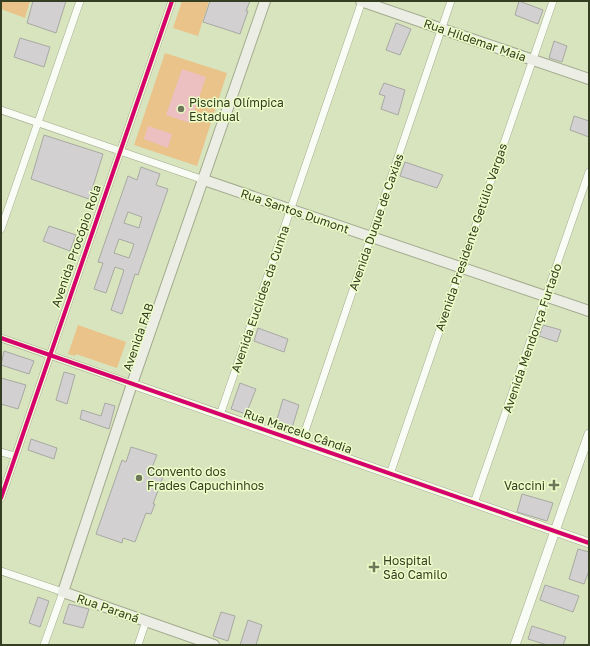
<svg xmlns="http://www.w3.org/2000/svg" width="590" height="646" font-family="'Golos Text',sans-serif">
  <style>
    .green { fill: #e9c389 }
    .water { fill: #ecc0c1 }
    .building { fill: #d2d0d1; stroke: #a8a9a2; fill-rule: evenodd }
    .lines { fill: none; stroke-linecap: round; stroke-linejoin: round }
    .minor-casing { stroke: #a3ab8e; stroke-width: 8 }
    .tertiary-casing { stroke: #a3ab8e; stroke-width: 10 }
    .secondary-casing { stroke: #a3ab8e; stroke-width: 12 }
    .minor { stroke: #f9fbf5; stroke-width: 7 }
    .tertiary { stroke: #f9fbf5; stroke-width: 9 }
    .secondary { stroke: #eceee6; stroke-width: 10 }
    .cycleway-casing { stroke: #edfec8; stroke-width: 6 }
    .cycleway { stroke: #d6006c; stroke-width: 4 }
    .poi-dot { fill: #6e7759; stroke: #edfec8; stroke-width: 1.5 }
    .labels { text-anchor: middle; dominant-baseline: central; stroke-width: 3; stroke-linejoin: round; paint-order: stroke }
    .street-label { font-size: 12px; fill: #353d22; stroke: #edfec8 }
    .poi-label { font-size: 12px; fill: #353d22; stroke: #edfec8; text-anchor: start }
  </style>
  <rect width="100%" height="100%" fill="#d8e4be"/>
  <g class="green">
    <path d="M1 1H30L25 18 1 9Z"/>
    <path d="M182 1H209L198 36 173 28Z"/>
    <path d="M165 53 227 73 197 166 134 145Z"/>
    <path d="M78 325 126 342 117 368 76 354 75 356 68 354Z"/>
  </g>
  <g class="water">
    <path d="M182 69 206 77 190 123 166 115Z"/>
    <path d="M148 126 172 134 168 148 144 139Z"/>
  </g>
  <g class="building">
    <path d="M33 1H66L56 33 27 23Z"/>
    <path d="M210 1H250L246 11H248L240 34 203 22Z"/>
    <path d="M519 1 543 10 538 24 515 15Z"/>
    <path d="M396 23 411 29 400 55 386 50Z"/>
    <path d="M20 38 50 47 44 67 14 57Z"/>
    <path d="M554 41 567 46 562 62 549 58Z"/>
    <path d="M384 83 405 90 398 115 381 109 385 96 379 94Z"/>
    <path d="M574 116 589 121V137L570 130Z"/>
    <path d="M44 135 103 154 89 199 31 179Z"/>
    <path d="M405 162 443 175 437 188 400 176Z"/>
    <path d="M141 167 160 174 156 185 168 189 138 275 135 274 122 314 111 310 124 270 115 267 106 293 94 289 103 263 98 262 128 176 137 180ZM128 212 142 217 139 228 124 223ZM119 239 134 244 129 258 114 253Z"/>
    <path d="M49 226 76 235 70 251 43 241Z"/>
    <path d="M543 325 561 330 557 342 539 336Z"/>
    <path d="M258 328 288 339 284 352 254 341Z"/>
    <path d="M4 351 34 361 29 374 1 365Z"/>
    <path d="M64 372 75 375 67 404 56 400Z"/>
    <path d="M1 378 26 385 18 409 1 404Z"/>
    <path d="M240 383 256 389 246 414 231 409Z"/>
    <path d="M283 399 299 405 291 431 275 426Z"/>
    <path d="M105 403 115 406 109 429 80 419 82 410 101 416Z"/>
    <path d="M31 439 57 448 54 459 28 450Z"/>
    <path d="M131 447 157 455 151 470 164 474 153 504H155L151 514 146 513 135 542 123 538 122 543 96 534 122 460 126 462Z"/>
    <path d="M522 494 553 503 547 521 517 512Z"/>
    <path d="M578 549 589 552V571L584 584 569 579Z"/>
    <path d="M545 585 579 596 573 612 540 600Z"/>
    <path d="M38 597 49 601 40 627 29 623Z"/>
    <path d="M69 604 89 609 83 628 63 623Z"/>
    <path d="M221 612 235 616 228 641 213 636Z"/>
    <path d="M248 620 262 625 256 645H240Z"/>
    <path d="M532 626 566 637 563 645H547L528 639Z"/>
  </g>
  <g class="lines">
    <defs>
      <g id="minor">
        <path d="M1 110 204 180"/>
        <path d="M1 229 80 1"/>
        <path d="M1 338 132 384"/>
        <path d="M220 415 362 1"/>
        <path d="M301 443 451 1"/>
        <path d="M1 452 15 456"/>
        <path d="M390 474 553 1"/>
        <path d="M1 498 172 1"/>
        <path d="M474 503 589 172"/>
        <path d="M1 571 63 592 44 645"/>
        <path d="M138 645 146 621"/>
      </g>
      <g id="tertiary">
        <path d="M132 384 589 543"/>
        <path d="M515 645 589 434"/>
      </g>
      <g id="secondary">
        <path d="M361 1 442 29 589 79"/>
        <path d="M204 180 589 311"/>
        <path d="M214 645 63 592 132 384 265 1"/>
      </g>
    </defs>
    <use href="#minor" class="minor-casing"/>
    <use href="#tertiary" class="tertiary-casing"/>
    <use href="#secondary" class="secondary-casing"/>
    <use href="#minor" class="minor"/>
    <use href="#tertiary" class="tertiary"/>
    <use href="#secondary" class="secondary"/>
    <defs>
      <g id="cycleway">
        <path d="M1 338 589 543"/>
        <path d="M1 498 172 1"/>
      </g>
    </defs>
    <use href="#cycleway" class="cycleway-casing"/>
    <use href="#cycleway" class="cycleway"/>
  </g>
  <g class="poi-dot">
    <circle cx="181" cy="109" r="4"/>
    <circle cx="139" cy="478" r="4"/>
    <path d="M552 479h4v4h4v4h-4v4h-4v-4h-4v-4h4z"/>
    <path d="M372 561h4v4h4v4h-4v4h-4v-4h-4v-4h4z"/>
  </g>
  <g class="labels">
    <g class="street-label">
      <text transform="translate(475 40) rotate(19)">Rua Hildemar Maia</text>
      <text transform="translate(295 211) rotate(19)">Rua Santos Dumont</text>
      <text transform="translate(376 222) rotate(-71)">Avenida Duque de Caxias</text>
      <text transform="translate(471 237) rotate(-71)">Avenida Presidente Getúlio Vargas</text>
      <text transform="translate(76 246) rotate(-71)">Avenida Procópio Rola</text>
      <text transform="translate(260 299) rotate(-71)">Avenida Euclides da Cunha</text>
      <text transform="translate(138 337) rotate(-71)">Avenida FAB</text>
      <text transform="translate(532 338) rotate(-71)">Avenida Mendonça Furtado</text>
      <text transform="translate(298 431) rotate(19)">Rua Marcelo Cândia</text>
      <text transform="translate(108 608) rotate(19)">Rua Paraná</text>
    </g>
    <g class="poi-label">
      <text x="189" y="102">Piscina Olímpica<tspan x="189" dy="14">Estadual</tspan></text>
      <text x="147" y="471">Convento dos<tspan x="147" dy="14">Frades Capuchinhos</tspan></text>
      <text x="545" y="485" text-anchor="end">Vaccini</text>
      <text x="383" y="560">Hospital<tspan x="383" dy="14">São Camilo</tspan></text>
    </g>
  </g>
  <rect width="590" height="646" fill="none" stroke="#353d22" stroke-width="4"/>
</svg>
